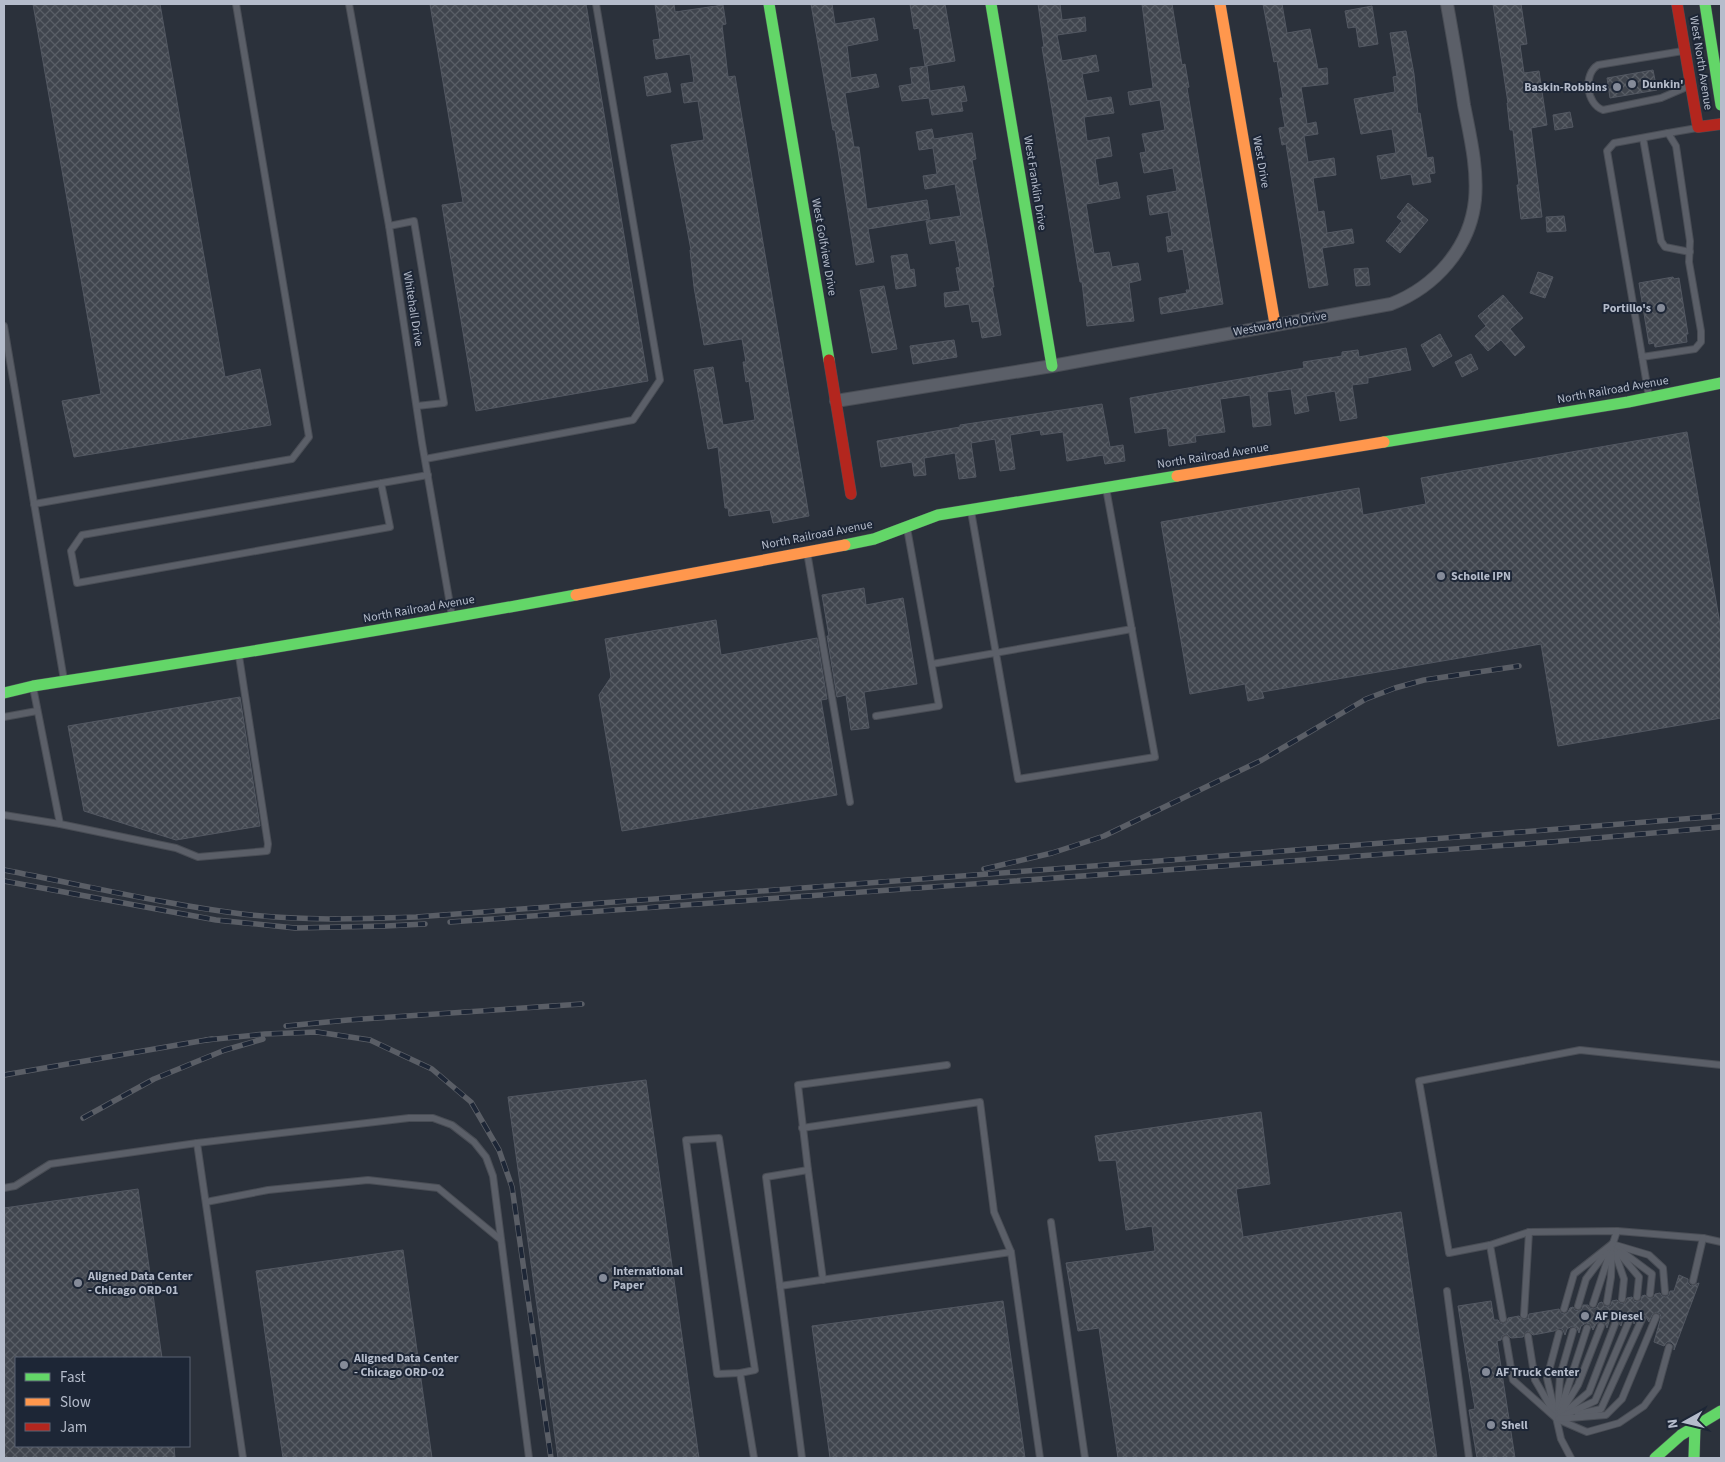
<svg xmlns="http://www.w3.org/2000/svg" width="1725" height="1462" font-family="'Source Sans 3',sans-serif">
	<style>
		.building { fill: url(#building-cross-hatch); stroke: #535862 }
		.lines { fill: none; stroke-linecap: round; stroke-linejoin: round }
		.lane-casing { stroke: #494d55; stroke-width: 8 }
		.street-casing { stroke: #494d55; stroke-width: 14 }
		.fast-casing { stroke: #494d55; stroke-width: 12 }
		.slow-casing { stroke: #494d55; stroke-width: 12 }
		.jam-casing { stroke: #494d55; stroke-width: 12 }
		.lane { stroke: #5b5f68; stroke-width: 6 }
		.street { stroke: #5b5f68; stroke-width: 12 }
		.fast { stroke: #63d668; stroke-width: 11 }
		.slow { stroke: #ff974d; stroke-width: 11 }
		.jam { stroke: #b3261e; stroke-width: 11 }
		.rail-casing { stroke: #5a5e66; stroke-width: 5.5 }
		.rail { stroke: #1d2636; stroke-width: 4; stroke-dasharray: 11; stroke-linecap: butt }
		.poi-dot { fill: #858b99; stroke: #1d2636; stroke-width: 2 }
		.labels { text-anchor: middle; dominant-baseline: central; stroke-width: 4; stroke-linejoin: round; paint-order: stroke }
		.street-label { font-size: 12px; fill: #b5bccb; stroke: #1d2636 }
		.poi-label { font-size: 12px; font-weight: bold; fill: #b5bccb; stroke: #1d2636; text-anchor: start }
	</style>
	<defs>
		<pattern id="building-cross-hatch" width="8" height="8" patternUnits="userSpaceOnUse" patternTransform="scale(1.25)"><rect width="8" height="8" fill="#40454e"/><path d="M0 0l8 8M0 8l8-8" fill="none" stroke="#595e66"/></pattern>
	</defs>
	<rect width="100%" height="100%" fill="#2b313b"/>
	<!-- building -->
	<g class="building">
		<polygon points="33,4 160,4 225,377 260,369 271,425 74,457 62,401 101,394"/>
		<polygon points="430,4 586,4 648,381 476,411 442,205 463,202"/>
		<polygon points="655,4 674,4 675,12 723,5 726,24 722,25 728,77 735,76 809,516 773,523 770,510 729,516 728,508 725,508 718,447 708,449 694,370 713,367 723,425 755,420 749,381 746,382 743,362 746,362 742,339 704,345 694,287 690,250 691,250 671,145 704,140 698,101 684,103 681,84 694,82 690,54 656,59 653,40 660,39"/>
		<polygon points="811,4 832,4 835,24 874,18 878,40 847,46 851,78 876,74 879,87 845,93 854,147 859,147 867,209 927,200 930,219 868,229 874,262 856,265 835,130 833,130"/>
		<polygon points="910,4 945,4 955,61 925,66 919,28 914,29"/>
		<polygon points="1038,4 1060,4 1062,20 1085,17 1086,31 1057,35 1062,61 1096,55 1099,71 1082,74 1087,101 1111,97 1114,113 1084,117 1087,141 1109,137 1112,156 1095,159 1099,186 1117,182 1120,198 1086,204 1094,254 1109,252 1112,267 1138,263 1141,280 1129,283 1134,321 1087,326 1082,282 1080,282 1042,47 1044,47"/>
		<polygon points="1142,4 1172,4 1182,65 1185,64 1189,87 1187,88 1223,304 1161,314 1159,298 1187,293 1186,290 1190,290 1183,249 1168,252 1166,237 1172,236 1168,212 1150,215 1147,196 1177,191 1173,168 1144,173 1140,153 1146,152 1142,134 1165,130 1160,100 1130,105 1128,92 1153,88"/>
		<polygon points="1263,4 1282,4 1287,33 1310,29 1318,69 1327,68 1328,84 1301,87 1307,124 1316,122 1318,134 1304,136 1308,162 1334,158 1336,175 1313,178 1318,212 1324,211 1327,233 1352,229 1354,243 1322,248 1328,285 1309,288 1286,144 1282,145 1279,128 1285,127 1280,98 1283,98 1277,61 1274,62"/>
		<polygon points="1493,4 1521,4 1527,44 1520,45 1524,73 1539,71 1547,125 1531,128 1542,217 1521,219 1517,185 1519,185 1513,130 1510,130 1507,103 1508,103"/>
		<polygon points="1372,6 1378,44 1359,47 1356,27 1348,28 1345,11"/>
		<polygon points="1406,31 1414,74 1418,114 1420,113 1427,158 1433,157 1435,173 1429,174 1431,182 1413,185 1411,174 1381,179 1377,156 1396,153 1392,129 1361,134 1354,99 1395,92 1393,77 1397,76 1390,33"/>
		<polygon points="927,66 930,91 964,86 967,101 961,102 963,111 932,115 929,98 902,101 899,86 912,84 910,68"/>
		<polygon points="1653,70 1657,90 1610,98 1607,78"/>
		<polygon points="667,73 671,92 647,96 644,77"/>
		<polygon points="1570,112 1573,127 1555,130 1553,115"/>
		<polygon points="932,129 934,139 972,133 976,159 972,160 988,250 994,287 992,287 1001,335 982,338 979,321 972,322 969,304 945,307 944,293 960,291 956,268 960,267 955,240 930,244 926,221 961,216 955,184 925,189 923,176 937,174 933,148 919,150 916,132"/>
		<polygon points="1408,203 1428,220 1400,253 1386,241 1402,221 1397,217"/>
		<polygon points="1564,216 1566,231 1547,232 1546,217"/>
		<polygon points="907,254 910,270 914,269 916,286 896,289 891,256"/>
		<polygon points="1368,268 1370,285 1356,286 1354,269"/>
		<polygon points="1538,272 1553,277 1545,298 1530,293"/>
		<polygon points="1673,277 1674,279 1679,278 1688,334 1686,334 1687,342 1655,347 1654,343 1649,344 1639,283"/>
		<polygon points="884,286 897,349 872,353 860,290"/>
		<polygon points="1503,295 1523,318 1510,329 1525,347 1515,356 1501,340 1488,351 1475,336 1486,326 1478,316"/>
		<polygon points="1440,334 1452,356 1433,367 1421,345"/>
		<polygon points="954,340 957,357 913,364 910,346"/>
		<polygon points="1406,348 1411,370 1368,378 1368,383 1352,385 1357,418 1340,421 1335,391 1306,396 1309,411 1295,414 1291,389 1267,392 1271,425 1253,427 1250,395 1220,399 1225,432 1195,436 1196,442 1169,446 1167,428 1135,433 1130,398 1304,368 1303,362 1342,356 1342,352 1358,350 1359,357"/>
		<polygon points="1471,354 1478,369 1462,377 1455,362"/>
		<polygon points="1102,404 1110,447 1123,445 1125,461 1105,464 1103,455 1067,461 1063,432 1041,435 1040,430 1010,435 1015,469 1000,471 995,439 971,443 976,477 959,479 955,453 924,458 926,475 914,476 912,462 881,467 877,441 960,427 960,425"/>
		<polygon points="1687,432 1721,630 1721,718 1558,746 1541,644 1262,692 1264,698 1248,701 1245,684 1190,694 1161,522 1359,488 1363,515 1426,504 1421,478"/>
		<polygon points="864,588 866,605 903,598 917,684 864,692 869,728 851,730 846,695 837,697 827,636 829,636 822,595"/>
		<polygon points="716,620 721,655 817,638 827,699 821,700 837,795 622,831 599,695 611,677 605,639"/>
		<polygon points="240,697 260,826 176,840 84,811 68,726"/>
		<polygon points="646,1080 699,1458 558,1458 508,1097"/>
		<polygon points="1261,1112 1270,1184 1236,1189 1243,1237 1401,1212 1437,1458 1118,1458 1099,1328 1078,1331 1066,1263 1155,1251 1152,1226 1126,1230 1116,1160 1099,1161 1095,1136"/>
		<polygon points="138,1189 162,1358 16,1358 16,1446 174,1446 175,1458 4,1458 4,1208"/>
		<polygon points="403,1250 432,1458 283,1458 256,1271"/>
		<polygon points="1679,1275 1688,1279 1688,1283 1691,1286 1699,1283 1674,1350 1674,1345 1671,1342 1667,1342 1664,1346 1654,1342 1661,1317 1660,1314 1656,1312 1652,1315 1649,1322 1644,1314 1637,1317 1634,1324 1633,1318 1628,1316 1623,1319 1621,1326 1616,1319 1609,1321 1607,1328 1605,1323 1600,1321 1596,1324 1593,1330 1590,1324 1586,1323 1581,1326 1579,1333 1577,1328 1572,1326 1567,1329 1565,1335 1563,1330 1560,1328 1554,1331 1533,1335 1530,1332 1527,1331 1523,1337 1511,1338 1507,1334 1502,1336 1501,1340 1497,1341 1515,1458 1477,1458 1469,1410 1475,1409 1458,1306 1491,1301 1494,1320 1498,1320 1500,1323 1503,1324 1507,1322 1508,1318 1519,1316 1524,1320 1528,1318 1529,1314 1559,1309 1561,1313 1565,1314 1568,1312 1570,1308 1573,1307 1575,1310 1579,1311 1582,1309 1583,1305 1588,1305 1590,1308 1594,1309 1597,1307 1599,1303 1602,1302 1604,1306 1608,1307 1611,1305 1612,1301 1617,1300 1620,1303 1624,1304 1627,1298 1632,1297 1634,1301 1637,1302 1641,1300 1642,1296 1645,1295 1650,1299 1654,1297 1655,1294 1660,1293 1662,1296 1666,1297 1669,1295 1670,1291 1674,1291"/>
		<polygon points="1003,1301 1025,1458 830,1458 812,1326"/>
	</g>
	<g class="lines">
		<defs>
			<g id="lane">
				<polyline points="349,4 389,226 422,443 452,616"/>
				<path d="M1683 51 1598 65C1583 74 1586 104 1603 110L1661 98 1689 86"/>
				<polyline points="1668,133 1697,128"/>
				<polyline points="1643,138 1661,241 1665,247 1690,252"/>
				<polyline points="389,226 414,221 444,403 417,406"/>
				<polyline points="4,326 64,680"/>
				<polyline points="1642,357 1695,349 1701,342 1701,331 1689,262 1690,241 1676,146 1668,133 1614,143 1607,151 1649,397"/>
				<polyline points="425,459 633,420 660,380 596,4"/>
				<polyline points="381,483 390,527 77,583 71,551 82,535 428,475"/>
				<polyline points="34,504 292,459 309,437 236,4"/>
				<polyline points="971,511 1018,779 1155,757 1106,488"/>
				<polyline points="807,552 850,802"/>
				<polyline points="932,664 1132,629"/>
				<polyline points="33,687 60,824 176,848 198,857 267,851 268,844 239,656"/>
				<polyline points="876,716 939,706 907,528"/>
				<polyline points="4,717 37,711"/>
				<polyline points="4,815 60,824"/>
				<polyline points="1721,1065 1580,1050 1419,1081 1449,1253 1490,1245 1529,1232 1617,1231 1703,1238 1721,1242"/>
				<polyline points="802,1128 980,1102 994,1212 1011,1252"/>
				<polygon points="719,1138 755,1370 740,1373 717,1374 686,1140"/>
				<polyline points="197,1143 243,1458"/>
				<polyline points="808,1170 823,1280"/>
				<polyline points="4,1188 15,1186 50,1164 197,1143 409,1118 433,1118 452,1125 474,1142 486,1157 493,1176 529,1458"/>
				<polyline points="206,1202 268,1190 368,1180 438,1188 501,1240"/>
				<polyline points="1051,1222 1085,1458"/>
				<polyline points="1612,1244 1649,1255 1663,1268 1665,1292"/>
				<polyline points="1490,1245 1503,1319"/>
				<polyline points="1617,1248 1652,1274 1650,1294"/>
				<polyline points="1614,1250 1624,1279 1622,1299"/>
				<polyline points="1619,1253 1639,1277 1637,1297"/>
				<polyline points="1693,1281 1703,1238"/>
				<polyline points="780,1286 1011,1252 1040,1458"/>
				<polyline points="1447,1291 1469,1458"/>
				<polyline points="1607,1302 1611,1277 1612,1250"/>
				<polyline points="1593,1304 1617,1231"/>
				<polyline points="1578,1306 1586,1279 1607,1251"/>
				<polyline points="1564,1309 1574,1274 1612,1244"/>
				<polyline points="1524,1315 1529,1232"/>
				<polyline points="1559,1333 1547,1378 1561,1439 1571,1458"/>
				<polyline points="1528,1336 1535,1380 1553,1411"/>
				<polyline points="1506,1339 1513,1380 1557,1419 1587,1432 1619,1423 1644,1406 1658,1387 1669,1347"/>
				<polyline points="740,1373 754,1458"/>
				<polyline points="1558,1408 1560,1376 1573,1331"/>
				<polyline points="1560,1411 1587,1328"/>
				<polyline points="1564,1413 1589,1392 1615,1324"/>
				<polyline points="1560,1414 1578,1385 1601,1326"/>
				<polyline points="1578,1414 1601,1409 1642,1319"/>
				<polyline points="1561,1417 1595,1401 1629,1321"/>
				<polyline points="1558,1419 1606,1415 1622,1399 1656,1317"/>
				<polyline points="802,1458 766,1177 808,1170 798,1085 947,1065"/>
			</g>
			<path id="street" d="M836 401 1052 366 1391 304C1435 287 1470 248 1475 200 1478 168 1470 136 1464 105 1459 71 1453 38 1447 4"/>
			<g id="fast">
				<polyline points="769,4 829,360"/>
				<polyline points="991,4 1052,366"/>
				<polyline points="1705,4 1721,105"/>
				<polyline points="1384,442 1628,402 1721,383"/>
				<polyline points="845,545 874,539 938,515 1177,476"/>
				<path d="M4 693 33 686C215 658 396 628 576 595"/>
				<polyline points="1655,1458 1681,1435 1721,1411"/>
				<polyline points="1694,1458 1695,1426"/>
			</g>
			<g id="slow">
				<polyline points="1220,4 1275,324"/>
				<polyline points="1177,476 1384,442"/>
				<polyline points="576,595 845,545"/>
			</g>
			<g id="jam">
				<polyline points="1677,4 1698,127 1721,124"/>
				<polyline points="829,360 851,494"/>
			</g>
		</defs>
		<!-- lane casing -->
		<use href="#lane" class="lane-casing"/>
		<!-- street casing -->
		<use href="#street" class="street-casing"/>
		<!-- fast casing -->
		<use href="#fast" class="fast-casing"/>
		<!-- slow casing -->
		<use href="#slow" class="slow-casing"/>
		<!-- jam casing -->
		<use href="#jam" class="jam-casing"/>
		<!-- lane -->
		<use href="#lane" class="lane"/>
		<!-- street -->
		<use href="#street" class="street"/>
		<!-- fast -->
		<use href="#fast" class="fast"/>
		<!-- slow -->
		<use href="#slow" class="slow"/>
		<!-- jam -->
		<use href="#jam" class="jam"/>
		<defs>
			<g id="rail">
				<polyline points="984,869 1052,853 1104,836 1262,760 1366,699 1395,688 1424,680 1519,666"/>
				<path d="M4 870C83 885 162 904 242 914 300 921 358 919 416 917L1133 863 1721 816"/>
				<polyline points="4,881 216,920 295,928 386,926 425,924"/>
				<polyline points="450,922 1551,842 1721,827"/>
				<polyline points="286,1026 348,1020 582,1004"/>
				<polyline points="206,1040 265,1034 317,1032 370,1040 432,1069 471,1102 499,1150 512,1187 551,1458"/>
				<polyline points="4,1075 212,1039"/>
				<polyline points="83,1118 154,1079 225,1050 263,1039"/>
			</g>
		</defs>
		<!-- rail casing -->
		<use href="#rail" class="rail-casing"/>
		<!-- rail -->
		<use href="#rail" class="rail"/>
	</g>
	<!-- markers -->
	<g class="poi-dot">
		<circle cx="1632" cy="84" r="5"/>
		<circle cx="1617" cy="87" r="5"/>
		<circle cx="1661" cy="308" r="5"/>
		<circle cx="1441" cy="576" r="5"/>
		<circle cx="603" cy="1278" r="5"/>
		<circle cx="78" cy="1283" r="5"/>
		<circle cx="1585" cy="1316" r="5"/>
		<circle cx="344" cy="1365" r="5"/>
		<circle cx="1486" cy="1372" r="5"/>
		<circle cx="1491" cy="1425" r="5"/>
	</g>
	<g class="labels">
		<!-- street labels -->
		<g class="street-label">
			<text transform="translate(1701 63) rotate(81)">West North Avenue</text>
			<text transform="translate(1261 162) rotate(80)">West Drive</text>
			<text transform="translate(1035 183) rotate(81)">West Franklin Drive</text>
			<text transform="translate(824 247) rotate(80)">West Golfview Drive</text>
			<text transform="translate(413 309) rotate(81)">Whitehall Drive</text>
			<text transform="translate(1280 324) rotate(-10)">Westward Ho Drive</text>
			<text transform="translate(1613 390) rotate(-10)">North Railroad Avenue</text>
			<text transform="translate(1213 456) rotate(-9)">North Railroad Avenue</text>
			<text transform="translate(817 535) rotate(-11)">North Railroad Avenue</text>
			<text transform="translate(419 609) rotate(-10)">North Railroad Avenue</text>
		</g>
		<!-- poi labels -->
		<g class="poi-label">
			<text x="1642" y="84">Dunkin'</text>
			<text x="1607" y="87" text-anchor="end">Baskin-Robbins</text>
			<text x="1651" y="308" text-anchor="end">Portillo's</text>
			<text x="1451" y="576">Scholle IPN</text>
			<text x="613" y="1271">International<tspan x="613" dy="14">Paper</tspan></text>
			<text x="88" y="1276">Aligned Data Center<tspan x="88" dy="14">- Chicago ORD-01</tspan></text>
			<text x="1595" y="1316">AF Diesel</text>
			<text x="354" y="1358">Aligned Data Center<tspan x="354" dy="14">- Chicago ORD-02</tspan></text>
			<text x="1496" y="1372">AF Truck Center</text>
			<text x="1501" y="1425">Shell</text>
		</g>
	</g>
	<!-- border -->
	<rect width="1725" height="1462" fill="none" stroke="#b5bccb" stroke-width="10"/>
	<!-- legend -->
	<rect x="15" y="1357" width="175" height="90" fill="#1d2636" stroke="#5a6272"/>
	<rect x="25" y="1373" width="25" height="8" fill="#63d668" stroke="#5a6272"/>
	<text x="60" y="1382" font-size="15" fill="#b5bccb">Fast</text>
	<rect x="25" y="1398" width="25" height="8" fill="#ff974d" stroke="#5a6272"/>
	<text x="60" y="1407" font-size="15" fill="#b5bccb">Slow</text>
	<rect x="25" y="1423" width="25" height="8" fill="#b3261e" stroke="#5a6272"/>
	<text x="60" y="1432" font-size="15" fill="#b5bccb">Jam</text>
	<!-- north arrow -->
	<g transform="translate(1685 1422) rotate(262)" stroke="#1d2636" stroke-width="4" paint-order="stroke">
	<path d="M0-4L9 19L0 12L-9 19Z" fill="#b5bccb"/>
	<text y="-8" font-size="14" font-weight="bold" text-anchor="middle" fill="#b5bccb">N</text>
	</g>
</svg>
